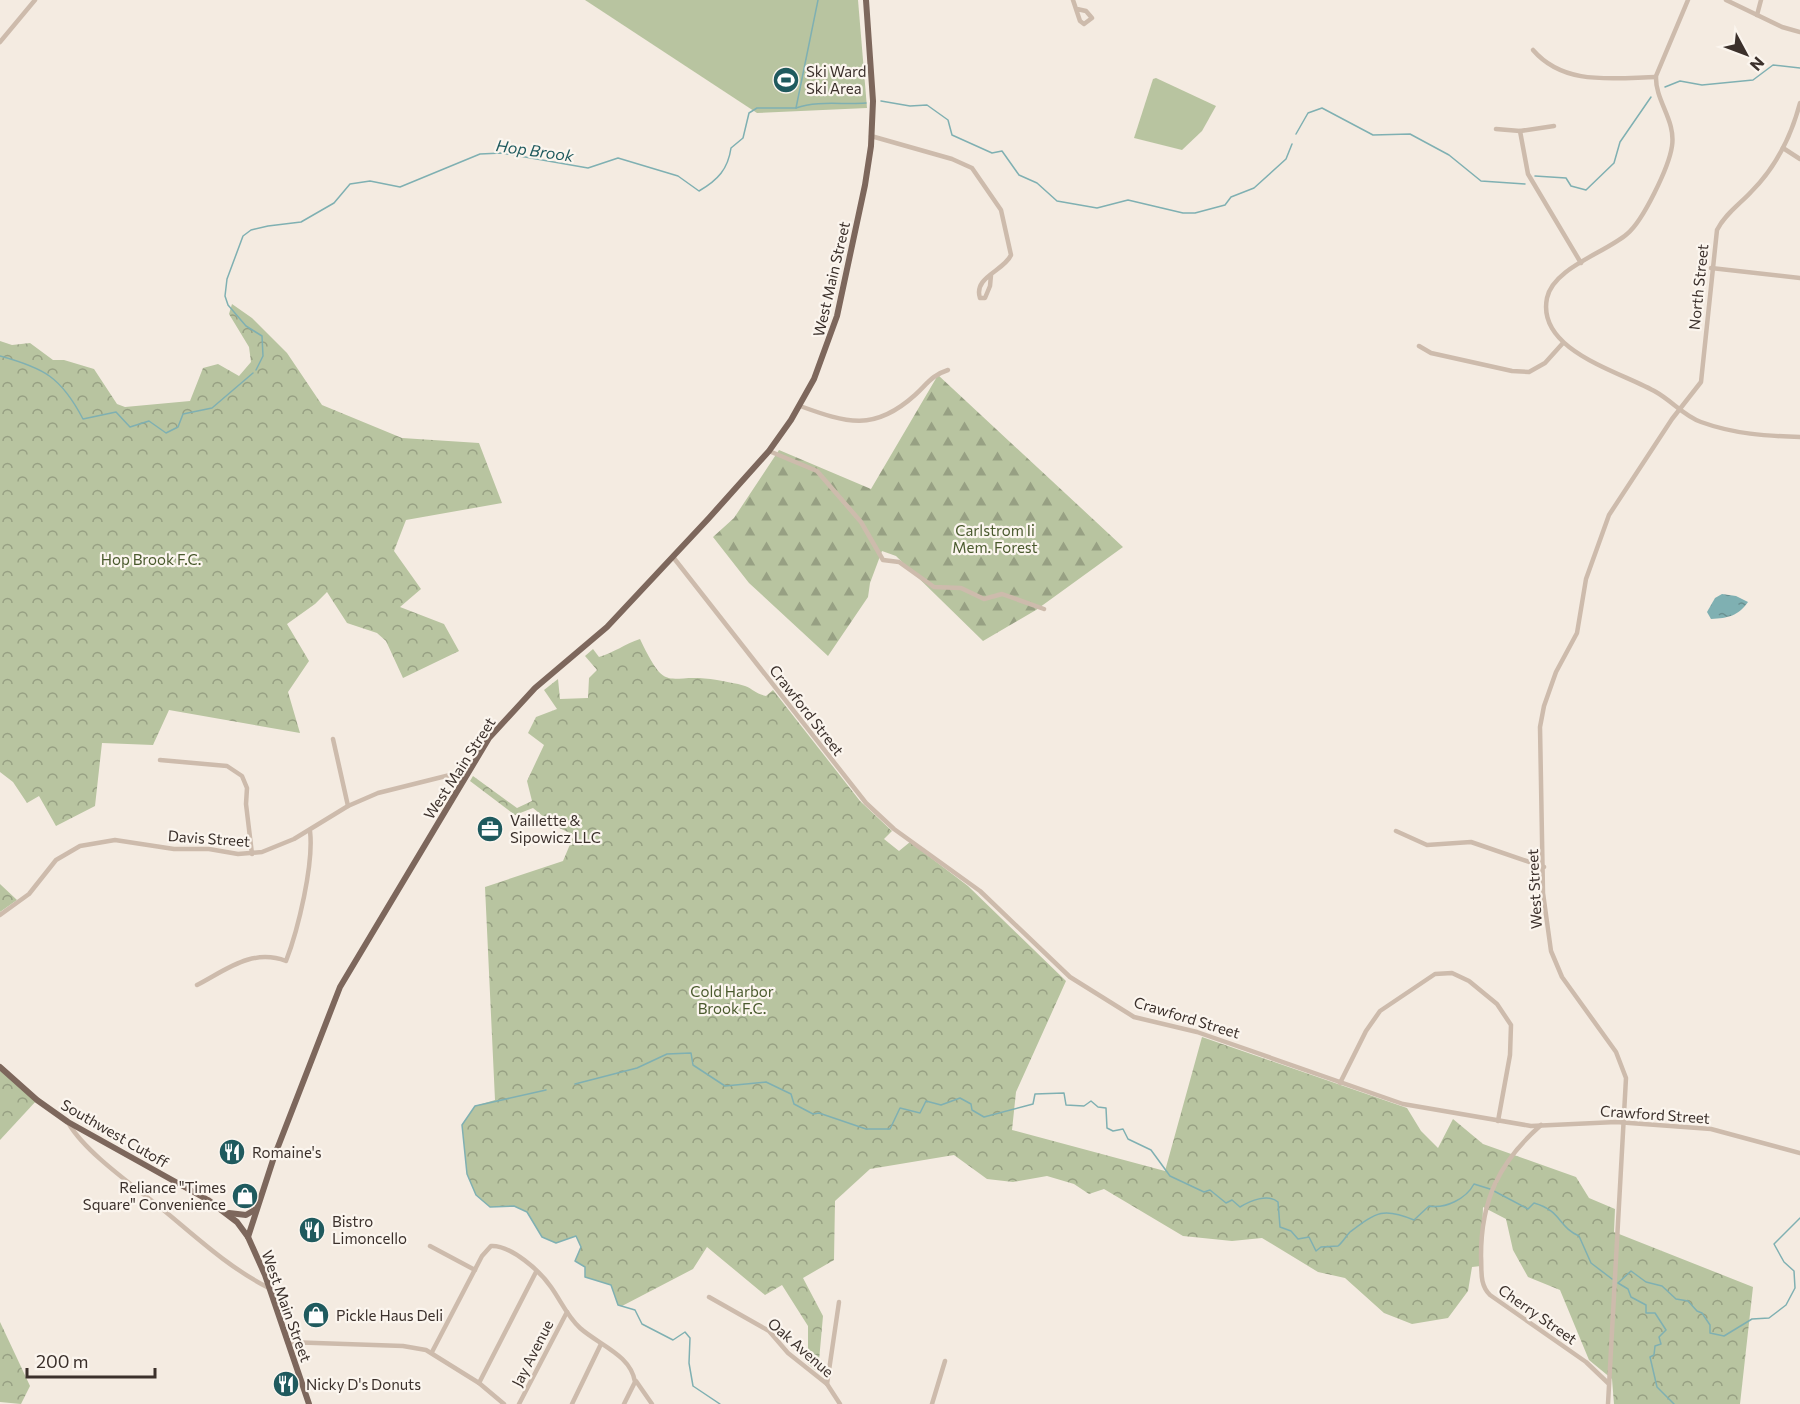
<svg xmlns="http://www.w3.org/2000/svg" width="1800" height="1404" font-family="Commissioner,sans-serif">
	<style>
		.forest { fill: url(#forest-firs) }
		.park { fill: url(#park-crowns) }
		.pitch { fill: #b8c4a0 }
		.water { fill: url(#water-ripples) }
		.lines { fill: none; stroke-linecap: round; stroke-linejoin: round }
		.stream { stroke: #7fb0b2; stroke-width: 1.5 }
		.minor { stroke: #cdbbac; stroke-width: 4.5 }
		.major { stroke: #7d675c; stroke-width: 6 }
		.labels { text-anchor: middle; dominant-baseline: central; stroke-width: 4.5; stroke-linejoin: round; paint-order: stroke }
		.poi-label { font-size: 15px; fill: #3b302b; stroke: #fbf5ee; text-anchor: start }
		.street-label { font-size: 15px; fill: #3b302b; stroke: #fbf5ee }
		.park-label { font-size: 15px; fill: #4a5a2e; stroke: #fbf5ee }
		.water-label { font-size: 16px; font-style: italic; fill: #1f5a5e; stroke: #fbf5ee }
	</style>
	<defs>
		<pattern id="forest-firs" width="22" height="20" patternUnits="userSpaceOnUse" patternTransform="scale(1.5)"><rect width="22" height="20" fill="#b8c4a0"/><path d="M5 1l3.5 6h-7zM16 11l3.5 6h-7z" fill="#97a083"/></pattern>
		<pattern id="park-crowns" width="20" height="18" patternUnits="userSpaceOnUse" patternTransform="scale(1.5)"><rect width="20" height="18" fill="#b8c4a0"/><path d="M2 6a3 3 0 1 1 6 0M12 15a3 3 0 1 1 6 0" fill="none" stroke="#97a083"/></pattern>
		<pattern id="water-ripples" width="26" height="14" patternUnits="userSpaceOnUse" patternTransform="scale(1.5)"><rect width="26" height="14" fill="#7fb0b2"/><path d="M2 4q2-2 4 0t4 0M15 11q2-2 4 0t4 0" fill="none" stroke="#699091"/></pattern>
	</defs>
	<rect width="100%" height="100%" fill="#f4ebe1"/>
	<!-- forest -->
	<polygon class="forest" points="938,375 1123,547 1036,610 983,641 896,556 882,551 870,583 868,597 828,656 749,583 713,537 734,518 779,450 871,489"/>
	<!-- park -->
	<g class="park">
		<polygon points="232,304 252,318 287,353 322,405 402,438 479,443 502,503 406,520 394,551 421,589 400,607 444,624 459,651 403,678 386,641 377,633 347,623 327,592 315,604 287,624 309,661 288,692 300,733 169,710 153,745 102,743 95,806 56,826 39,796 27,803 13,782 0,772 0,341 12,345 30,343 53,360 64,360 94,369 117,404 125,407 190,401 203,368 218,364 239,376 251,362 249,347 229,314"/>
		<path d="M640 639C668 698 666 671 717 680 726 682 736 683 745 686 753 689 756 694 766 696L773 690 860 801 892 831 884 839 899 851 910 842 968 886 1066 981 1016 1092 1012 1130 1165 1171 1202 1037 1407 1108 1421 1131 1438 1148 1453 1119 1483 1144 1576 1177 1589 1198 1615 1209 1614 1232 1753 1287 1740 1404H1614L1612 1379 1589 1360 1560 1290 1528 1277 1513 1250 1506 1219 1483 1207 1481 1266 1472 1267 1468 1291 1448 1318 1412 1324 1384 1313 1345 1278 1318 1272 1262 1238 1232 1241 1183 1236 1104 1189 1089 1194 1074 1184 1047 1176 1013 1182 987 1179 954 1155 870 1169 835 1201 834 1260 803 1278 823 1316 818 1372 808 1364V1326L782 1285 765 1295 707 1247 693 1269 622 1306 618 1305 611 1285 585 1277V1267L575 1261 581 1247 576 1236 556 1243 542 1237 527 1212 514 1206 490 1207 476 1195 467 1174 462 1125 475 1106 495 1100 485 887 563 861 574 835 555 826 533 808 515 815 470 781 473 776 517 808 532 801 527 781 544 745 528 733 536 717 557 709 544 690 558 679 560 699 588 698 589 678 597 670 585 656 593 649 599 657C613 653 625 644 640 639Z"/>
		<polygon points="0,884 17,900 0,912"/>
		<polygon points="0,1067 37,1100 0,1140"/>
		<polygon points="0,1322 30,1386 21,1404 0,1402"/>
	</g>
	<!-- pitch -->
	<g class="pitch">
		<polygon points="585,0 858,0 867,108 757,113"/>
		<polygon points="1156,78 1216,106 1202,131 1182,150 1134,138 1153,79"/>
	</g>
	<!-- water -->
	<path class="water" d="M1722 594 1736 596 1748 602C1738 616 1728 618 1711 619L1707 612 1715 598Z"/>
	<g class="lines">
		<!-- stream -->
		<g class="stream">
			<polyline points="1665,87 1680,81 1702,85 1753,80 1773,65 1800,68"/>
			<polyline points="881,101 910,106 927,105 948,120 952,135 992,153 1002,151 1019,175 1037,183 1057,201 1097,208 1128,200 1183,213 1195,213 1225,205 1231,197 1254,188 1286,159 1292,144"/>
			<path d="M796 108C818 100 843 105 866 103"/>
			<polyline points="1296,134 1308,113 1322,108 1373,135 1410,134 1449,155 1481,181 1525,184"/>
			<polyline points="1535,176 1566,178 1571,186 1586,190 1614,163 1620,142 1651,97"/>
			<path d="M0 356C44 368 61 377 83 419L116 412 130 427 149 421 166 433 178 427 183 414 212 408 253 373"/>
			<path d="M256 370 263 356 262 336 246 326 228 305 225 296 227 279 243 236 251 230 268 226 301 222 334 203 350 184 370 181 400 187 480 154 502 153 588 168 618 158 678 176 699 191C718 180 728 169 731 148L743 138 749 113 757 108H796L818 0"/>
			<path d="M575 1084 637 1068 667 1054 691 1053 693 1065 725 1086 766 1082 791 1094 794 1104 813 1114 819 1113 866 1129H890L900 1108 920 1113 926 1101 941 1105 960 1098 971 1104 972 1110 984 1117 1033 1104 1035 1094 1064 1093 1066 1105 1084 1106 1091 1101 1098 1107 1106 1108 1107 1128 1113 1131 1123 1129 1128 1139 1151 1150 1170 1176 1204 1192 1210 1190 1226 1203 1232 1200 1240 1207C1250 1201 1268 1193 1278 1202L1280 1227 1291 1231 1298 1239 1309 1237 1316 1251 1321 1247 1338 1246C1343 1242 1346 1236 1350 1232 1377 1212 1383 1207 1414 1220L1429 1206C1445 1209 1466 1199 1474 1184L1490 1189"/>
			<polyline points="546,1090 475,1106 462,1125 467,1174 476,1195 490,1207 514,1206 527,1212 542,1237 556,1243 576,1236 581,1247 575,1261 585,1267 585,1277 611,1285 618,1305 635,1310 642,1324 673,1340 685,1332 690,1338 689,1363 693,1386 720,1404"/>
			<path d="M1494 1191 1528 1209 1534 1203C1562 1211 1558 1227 1579 1236L1591 1263 1612 1279"/>
			<polyline points="1674,1404 1657,1387 1650,1357 1654,1355 1655,1346 1661,1344 1659,1337 1666,1330 1655,1313 1646,1313 1646,1305 1631,1297 1628,1289 1618,1283 1631,1271 1646,1282 1662,1286 1676,1299 1688,1301 1697,1311 1702,1313 1710,1325 1710,1333 1724,1336 1752,1319 1769,1318 1786,1305 1795,1288 1794,1271 1784,1262 1774,1244 1800,1218"/>
		</g>
		<!-- minor -->
		<g class="minor">
			<polyline points="1073,0 1080,21 1084,24 1092,18 1086,11 1077,9"/>
			<path d="M1688 0 1656 76C1655 101 1676 120 1672 146 1669 167 1643 221 1627 234 1605 253 1553 268 1547 298 1536 351 1622 372 1656 392 1672 401 1684 416 1701 422 1734 434 1766 436 1800 437"/>
			<polyline points="1726,0 1782,27 1800,32"/>
			<polyline points="1757,15 1761,0"/>
			<polyline points="0,42 35,0"/>
			<path d="M1533 50C1564 86 1612 78 1656 77"/>
			<polyline points="1496,129 1520,131 1554,126"/>
			<polyline points="1520,131 1528,174 1581,263"/>
			<path d="M871 136 952 159 972 168 1001 210 1011 255C1004 271 973 277 980 298H985L990 286 991 275"/>
			<polyline points="1783,148 1800,159"/>
			<polyline points="1711,268 1800,278"/>
			<polyline points="1419,346 1431,353 1512,371 1529,372 1545,363 1563,343"/>
			<path d="M800 406C847 423 874 432 915 395 927 384 932 375 948 370"/>
			<polyline points="769,451 817,471 861,522 883,560 899,562 934,587 961,588 984,599 1002,594 1044,609"/>
			<polyline points="673,557 866,803 894,829 980,891 1070,977 1134,1017 1197,1032 1403,1104 1531,1126 1616,1122 1711,1129 1800,1153"/>
			<polyline points="333,739 348,806"/>
			<polyline points="160,760 227,766 242,776 247,788 246,804 252,854"/>
			<polyline points="1396,831 1427,845 1471,842 1544,867"/>
			<polyline points="0,915 29,894 56,860 80,846 115,840 174,849 209,849 238,854 262,852 294,839 348,806 378,793 454,774 464,778"/>
			<path d="M197 985C226 970 252 948 286 961 298 930 314 864 310 831"/>
			<polyline points="1340,1083 1366,1031 1380,1011 1435,974 1452,973 1469,981 1497,1004 1511,1025 1510,1055 1498,1121"/>
			<path d="M69 1124C86 1153 134 1186 161 1208 195 1236 229 1268 269 1288"/>
			<path d="M1541 1125C1499 1162 1481 1200 1481 1256 1482 1270 1479 1284 1490 1295L1586 1362 1608 1383"/>
			<polyline points="430,1246 475,1270"/>
			<polyline points="709,1297 769,1331 788,1353 827,1384 840,1404"/>
			<polyline points="287,1342 403,1346 426,1350 479,1383 504,1404"/>
			<path d="M432 1352 482 1256 491 1246C511 1245 540 1271 551 1287 561 1301 567 1316 580 1328 599 1345 631 1355 635 1382L624 1404"/>
			<polyline points="636,1381 652,1404"/>
			<polyline points="479,1383 536,1272"/>
			<polyline points="827,1384 839,1302"/>
			<polyline points="519,1404 567,1312"/>
			<polyline points="572,1404 601,1344"/>
			<polyline points="932,1404 945,1361"/>
			<path d="M1608 1404 1626 1078 1616 1052 1562 977 1551 951 1543 893 1540 727 1544 706 1556 672 1577 633 1586 579 1609 515 1672 419 1701 382 1717 230C1725 214 1740 204 1751 192 1776 167 1791 137 1800 103"/>
		</g>
		<!-- major -->
		<g class="major">
			<polyline points="0,1067 37,1100 68,1122 208,1200 237,1222 248,1237 265,1275 309,1404"/>
			<polyline points="229,1213 246,1215 256,1209"/>
			<polyline points="248,1237 274,1157 340,987 489,738 535,688 607,627 709,518 769,451 791,420 814,379 837,316 865,185 871,146 873,101 866,0"/>
		</g>
	</g>
	<!-- icons -->
	<defs>
		<symbol id="stadium-disc" viewBox="-11 -11 22 22"><circle r="9.5" fill="#1f5a5e" stroke="#fbf5ee"/><path d="M0-5a6.5 5 0 1 0 0 10a6.5 5 0 1 0 0-10ZM-3.5-1.8h7v3.6h-7Z" fill="#fff"/></symbol>
		<symbol id="office-disc" viewBox="-11 -11 22 22"><circle r="9.5" fill="#1f5a5e" stroke="#fbf5ee"/><path d="M-6-3h4V-5.5h4V-3h4V5H-6ZM-1-4.5V-3h2v-1.5ZM-6 0V1H6V0Z" fill="#fff"/></symbol>
		<symbol id="restaurant-disc" viewBox="-11 -11 22 22"><circle r="9.5" fill="#1f5a5e" stroke="#fbf5ee"/><path d="M-5-6h1v4h1v-4h1v4h1v-4h1v5L-1.5 .5V6h-2V.5L-5-1ZM5-6V6H3V1.5H1.5Q1.5-4 5-6Z" fill="#fff"/></symbol>
		<symbol id="shop-disc" viewBox="-11 -11 22 22"><circle r="9.5" fill="#1f5a5e" stroke="#fbf5ee"/><path d="M-5-2.5h2.3a2.7 3.5 0 0 1 5.4 0H5L5.5 6h-11ZM-1.5-2.5h3a1.5 2.3 0 0 0-3 0Z" fill="#fff"/></symbol>
	</defs>
	<g fill-rule="evenodd">
		<use href="#stadium-disc" x="771" y="65" width="30" height="30"/>
		<use href="#office-disc" x="475" y="814" width="30" height="30"/>
		<use href="#restaurant-disc" x="217" y="1137" width="30" height="30"/>
		<use href="#shop-disc" x="230" y="1181" width="30" height="30"/>
		<use href="#restaurant-disc" x="297" y="1215" width="30" height="30"/>
		<use href="#shop-disc" x="301" y="1300" width="30" height="30"/>
		<use href="#restaurant-disc" x="271" y="1369" width="30" height="30"/>
	</g>
	<g class="labels">
		<!-- poi labels -->
		<g class="poi-label">
			<text x="806" y="71">Ski Ward<tspan x="806" dy="17">Ski Area</tspan></text>
			<text x="510" y="820">Vaillette &amp;<tspan x="510" dy="17">Sipowicz LLC</tspan></text>
			<text x="252" y="1152">Romaine's</text>
			<text x="226" y="1187" text-anchor="end">Reliance "Times<tspan x="226" dy="17">Square" Convenience</tspan></text>
			<text x="332" y="1221">Bistro<tspan x="332" dy="17">Limoncello</tspan></text>
			<text x="336" y="1315">Pickle Haus Deli</text>
			<text x="306" y="1384">Nicky D's Donuts</text>
		</g>
		<!-- street labels -->
		<g class="street-label">
			<text transform="translate(831 279) rotate(-77)">West Main Street</text>
			<text transform="translate(1698 287) rotate(-84)">North Street</text>
			<text transform="translate(807 710) rotate(52)">Crawford Street</text>
			<text transform="translate(459 768) rotate(-57)">West Main Street</text>
			<text transform="translate(209 838) rotate(4)">Davis Street</text>
			<text transform="translate(1534 889) rotate(-93)">West Street</text>
			<text transform="translate(1187 1017) rotate(17)">Crawford Street</text>
			<text transform="translate(1655 1114) rotate(4)">Crawford Street</text>
			<text transform="translate(115 1133) rotate(30)">Southwest Cutoff</text>
			<text transform="translate(287 1306) rotate(70)">West Main Street</text>
			<text transform="translate(1538 1314) rotate(35)">Cherry Street</text>
			<text transform="translate(801 1347) rotate(41)">Oak Avenue</text>
			<text transform="translate(532 1353) rotate(-63)">Jay Avenue</text>
		</g>
		<!-- park labels -->
		<g class="park-label">
			<text x="995" y="530">Carlstrom Ii<tspan x="995" dy="17">Mem. Forest</tspan></text>
			<text x="151" y="559">Hop Brook F.C.</text>
			<text x="732" y="991">Cold Harbor<tspan x="732" dy="17">Brook F.C.</tspan></text>
		</g>
		<!-- water labels -->
		<g class="water-label">
			<text transform="translate(535 150) rotate(8)">Hop Brook</text>
		</g>
	</g>
	<!-- north arrow -->
	<g transform="translate(1746 54) rotate(131)" stroke="#fbf5ee" stroke-width="4.5" paint-order="stroke">
	<path d="M0-4.5L10 22L0 15L-10 22Z" fill="#3b302b"/>
	<text y="-9" font-size="16" font-weight="bold" text-anchor="middle" fill="#3b302b">N</text>
	</g>
	<!-- scale -->
	<path d="M27 1368v9h128v-9" fill="none" stroke="#3b302b" stroke-width="3"/>
	<text x="36" y="1368" font-size="18" fill="#3b302b" stroke="#fbf5ee" stroke-width="4.5" paint-order="stroke">200 m</text>
</svg>
